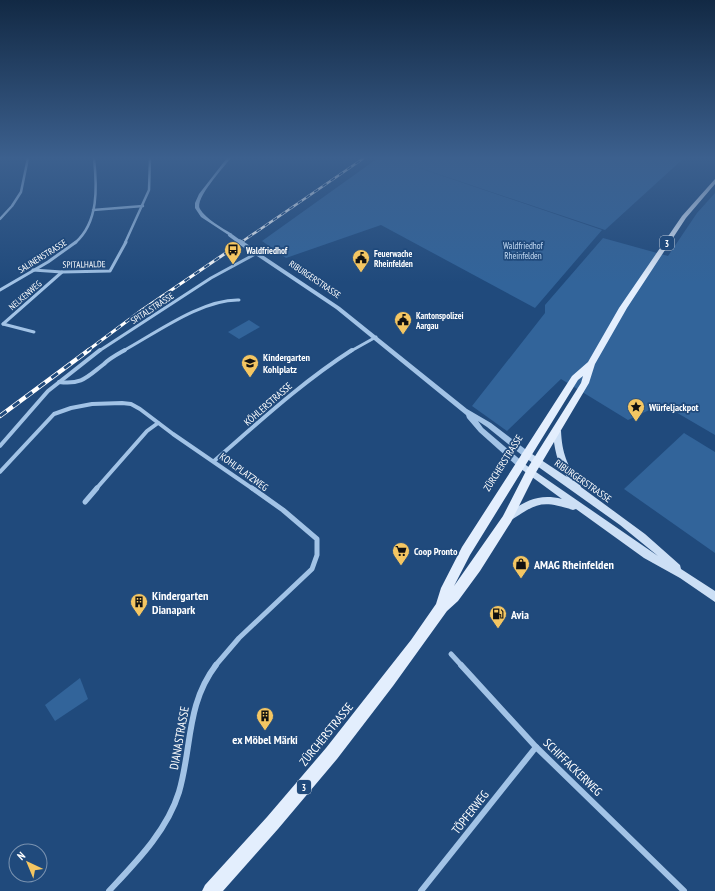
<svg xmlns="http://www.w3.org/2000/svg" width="715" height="891" font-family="'PT Sans Narrow',sans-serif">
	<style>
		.green { fill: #32649a }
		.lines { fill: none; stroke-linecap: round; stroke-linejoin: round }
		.minor-far4 { stroke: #a2c3e6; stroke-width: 2.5 }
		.minor-far3 { stroke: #a2c3e6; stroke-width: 3 }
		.minor-far2 { stroke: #a2c3e6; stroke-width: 4 }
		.minor-far1 { stroke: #a2c3e6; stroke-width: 5 }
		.minor { stroke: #a2c3e6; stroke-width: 6 }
		.tertiary { fill: #a2c3e6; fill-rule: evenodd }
		.secondary { fill: #ccdff5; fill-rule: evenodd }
		.primary { fill: #e3eefd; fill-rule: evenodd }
		.rail-far2-casing { stroke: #fff; stroke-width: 2.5 }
		.rail-far1-casing { stroke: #fff; stroke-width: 3 }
		.rail-casing { stroke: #fff; stroke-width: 4.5 }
		.rail-far2 { stroke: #204a7c; stroke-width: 1.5; stroke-dasharray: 5; stroke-linecap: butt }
		.rail-far1 { stroke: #204a7c; stroke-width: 2; stroke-dasharray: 6; stroke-linecap: butt }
		.rail { stroke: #204a7c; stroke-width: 3; stroke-dasharray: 8; stroke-linecap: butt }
		.tertiary-bridge-far1 { stroke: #a2c3e6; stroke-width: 4 }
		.tertiary-bridge { stroke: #a2c3e6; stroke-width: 5 }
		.labels { text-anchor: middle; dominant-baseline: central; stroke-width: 3.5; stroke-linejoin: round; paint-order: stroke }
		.shield { fill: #204a7c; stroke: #bcc9d8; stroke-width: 1 }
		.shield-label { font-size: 9px; font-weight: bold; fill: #fff }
		.far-park-label { font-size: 9px; fill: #c5dcf5; stroke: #204a7c }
		.far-poi-label { font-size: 9px; font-weight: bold; fill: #fff; stroke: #204a7c; text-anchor: start }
		.far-street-label { font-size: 9px; fill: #fff; stroke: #204a7c }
		.poi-label { font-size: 10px; font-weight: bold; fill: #fff; stroke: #204a7c; text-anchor: start }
		.street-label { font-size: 10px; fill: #fff; stroke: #204a7c }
		.near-poi-label { font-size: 12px; font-weight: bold; fill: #fff; stroke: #204a7c; text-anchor: start }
		.near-street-label { font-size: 12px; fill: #fff; stroke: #204a7c }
	</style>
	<rect width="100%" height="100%" fill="#204a7c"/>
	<!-- green -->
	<g class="green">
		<polygon points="378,158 684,158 605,230 396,160 602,230 535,308 381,225 286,258 262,241"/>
		<polygon points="715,193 715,435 662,404 628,420 561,379 507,431 472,406 545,313 545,305 603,238 668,256 697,213"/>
		<polygon points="249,320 260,327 239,339 228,332"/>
		<polygon points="684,433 715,452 715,553 624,489"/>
		<polygon points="80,678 88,699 55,721 45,705"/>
	</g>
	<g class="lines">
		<!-- minor-far4 -->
		<g class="minor-far4">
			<polyline points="93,210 143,206"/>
			<polyline points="0,219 12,206 21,192 28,158"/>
			<path d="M75 243C99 222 97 187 94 158"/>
			<polyline points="125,243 149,190 150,158"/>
		</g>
		<!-- minor-far3 -->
		<g class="minor-far3">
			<polyline points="33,270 62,272 110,271 126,242"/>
			<polyline points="0,290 48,262 76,242"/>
			<polyline points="3,324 62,272"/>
			<polyline points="3,324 34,332"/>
			<polyline points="99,351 211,278 257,253"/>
			<path d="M123 351C156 333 202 299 239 300"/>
			<polyline points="351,351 376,337"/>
		</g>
		<!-- minor-far2 -->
		<g class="minor-far2">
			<path d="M59 382C82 385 87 377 104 364 110 358 118 354 125 350"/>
			<polyline points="0,446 48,391 100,350"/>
			<path d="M214 461C259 422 302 382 352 350"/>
			<polyline points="0,472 54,414 71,408 92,404 122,403 131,404 140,409 173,434 253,489"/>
			<polyline points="96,489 147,431 158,423"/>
		</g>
		<!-- minor-far1 -->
		<g class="minor-far1">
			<polyline points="85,502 97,488"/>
			<polyline points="451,654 462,666"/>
			<polyline points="215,666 239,638 312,569 317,555 317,539 283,510 252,488"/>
		</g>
		<!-- minor -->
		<g class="minor">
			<polyline points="461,665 536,747 684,891"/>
			<path d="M109 891C136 862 167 831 179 792 192 748 186 704 216 665"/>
			<polyline points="421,891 536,747"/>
		</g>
		<!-- tertiary -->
		<g class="tertiary">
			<path d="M227 158H231C224 167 194 199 200 209 206 219 222 228 232 234V235L230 236 201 217 195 208V203L199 194Z"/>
			<polygon points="248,248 252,248 340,307 467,409 491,423 529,452 530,454 529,456 523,456 487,427 478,421 483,428 523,462 524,464 523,466 517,466 479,432 467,418 466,415 336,309 248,250"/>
		</g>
		<!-- secondary -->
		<path class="secondary" d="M557 428 561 431C562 453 567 465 580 484L581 487 645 534 680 565 681 569 715 591V602L680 578 644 558 576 509 573 510C541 500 537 503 510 521L507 522 504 521 503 518 504 515C525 502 537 493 562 499L517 466 516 464 517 462 520 461 658 556 620 525 523 456 522 454 523 452H529L567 477C557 463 554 448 553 431Z"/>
		<!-- primary -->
		<path class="primary" d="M715 179V184L686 218 627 308 595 364 589 383 535 474 511 522 480 571 458 601 447 611 393 686 337 759 278 829 223 891H202L205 885 267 817 326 748 411 640 436 604 441 588 462 547 572 376 588 362 619 308 682 216ZM583 376 581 383 527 469 503 516 454 586 470 555 578 380Z"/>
		<defs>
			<polyline id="rail-far2" points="240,243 364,158"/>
			<polyline id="rail-far1" points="87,351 142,310 242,242"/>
			<polyline id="rail" points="0,416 89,350"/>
		</defs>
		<!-- rail-far2 casing -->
		<use href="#rail-far2" class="rail-far2-casing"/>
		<!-- rail-far1 casing -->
		<use href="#rail-far1" class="rail-far1-casing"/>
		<!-- rail casing -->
		<use href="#rail" class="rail-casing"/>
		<!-- rail-far2 -->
		<use href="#rail-far2" class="rail-far2"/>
		<!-- rail-far1 -->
		<use href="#rail-far1" class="rail-far1"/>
		<!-- rail -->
		<use href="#rail" class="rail"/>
		<!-- tertiary-bridge-far1 -->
		<polyline class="tertiary-bridge-far1" points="230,235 241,243"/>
		<!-- tertiary-bridge -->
		<polyline class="tertiary-bridge" points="240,242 250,249"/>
	</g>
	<!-- sky -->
	<linearGradient id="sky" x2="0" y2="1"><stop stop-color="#122944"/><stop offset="0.56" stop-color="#3c608e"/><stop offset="1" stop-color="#3c608e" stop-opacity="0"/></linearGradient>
	<rect width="715" height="282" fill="url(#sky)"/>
	<!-- icons -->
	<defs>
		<symbol id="bus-pin" viewBox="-11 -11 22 30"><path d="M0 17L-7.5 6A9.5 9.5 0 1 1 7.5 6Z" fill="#f4c662" stroke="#204a7c"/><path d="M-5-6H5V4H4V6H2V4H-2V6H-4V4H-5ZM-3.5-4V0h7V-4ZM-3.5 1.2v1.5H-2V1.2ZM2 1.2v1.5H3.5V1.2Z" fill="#111"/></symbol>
		<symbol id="civic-pin" viewBox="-11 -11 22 30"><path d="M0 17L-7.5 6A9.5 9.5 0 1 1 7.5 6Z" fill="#f4c662" stroke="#204a7c"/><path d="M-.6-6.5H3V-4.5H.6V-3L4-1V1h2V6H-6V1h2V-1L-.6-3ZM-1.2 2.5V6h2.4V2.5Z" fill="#111"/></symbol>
		<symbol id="school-pin" viewBox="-11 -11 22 30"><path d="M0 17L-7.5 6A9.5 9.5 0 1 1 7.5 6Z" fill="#f4c662" stroke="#204a7c"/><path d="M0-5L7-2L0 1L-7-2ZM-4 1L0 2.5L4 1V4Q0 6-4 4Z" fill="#111"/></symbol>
		<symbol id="sight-pin" viewBox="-11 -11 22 30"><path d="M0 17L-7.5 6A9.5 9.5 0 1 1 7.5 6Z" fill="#f4c662" stroke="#204a7c"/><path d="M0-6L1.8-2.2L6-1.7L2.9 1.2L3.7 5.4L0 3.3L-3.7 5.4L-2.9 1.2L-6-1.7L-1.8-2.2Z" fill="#111"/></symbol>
		<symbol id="supermarket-pin" viewBox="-11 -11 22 30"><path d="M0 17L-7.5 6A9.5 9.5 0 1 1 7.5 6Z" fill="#f4c662" stroke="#204a7c"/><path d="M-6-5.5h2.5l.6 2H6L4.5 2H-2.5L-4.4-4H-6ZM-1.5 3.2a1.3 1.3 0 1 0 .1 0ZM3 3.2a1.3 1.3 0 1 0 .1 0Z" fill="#111"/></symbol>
		<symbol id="shop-pin" viewBox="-11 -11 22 30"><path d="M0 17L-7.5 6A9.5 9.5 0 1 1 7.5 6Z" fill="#f4c662" stroke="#204a7c"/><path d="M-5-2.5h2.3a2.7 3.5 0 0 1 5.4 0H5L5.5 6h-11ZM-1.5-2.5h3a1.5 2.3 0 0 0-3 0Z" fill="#111"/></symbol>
		<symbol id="building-pin" viewBox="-11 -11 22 30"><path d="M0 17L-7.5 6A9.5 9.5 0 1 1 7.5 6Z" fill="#f4c662" stroke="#204a7c"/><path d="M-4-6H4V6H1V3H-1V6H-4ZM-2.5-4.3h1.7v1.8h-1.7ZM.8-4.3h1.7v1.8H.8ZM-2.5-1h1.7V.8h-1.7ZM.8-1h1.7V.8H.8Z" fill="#111"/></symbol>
		<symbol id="fuel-pin" viewBox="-11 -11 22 30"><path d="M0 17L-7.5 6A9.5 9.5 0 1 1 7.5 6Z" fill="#f4c662" stroke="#204a7c"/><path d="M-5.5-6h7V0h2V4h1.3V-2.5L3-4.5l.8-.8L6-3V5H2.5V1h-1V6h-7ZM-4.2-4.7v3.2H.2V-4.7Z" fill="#111"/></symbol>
	</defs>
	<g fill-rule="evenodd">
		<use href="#bus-pin" x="223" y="240" width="20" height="27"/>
		<use href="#civic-pin" x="351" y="248" width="20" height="27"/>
		<use href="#civic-pin" x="393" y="310" width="20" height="27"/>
		<use href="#school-pin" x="240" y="353" width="20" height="27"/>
		<use href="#sight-pin" x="626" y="397" width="20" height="27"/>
		<use href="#supermarket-pin" x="391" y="541" width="20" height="27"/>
		<use href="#shop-pin" x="511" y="554" width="20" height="27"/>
		<use href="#building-pin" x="129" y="592" width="20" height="27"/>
		<use href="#fuel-pin" x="488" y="604" width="20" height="27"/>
		<use href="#building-pin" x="255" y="706" width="20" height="27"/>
	</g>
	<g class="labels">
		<!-- shield labels -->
		<g class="shield">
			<rect x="660" y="236" width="14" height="14" rx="3"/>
			<rect x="297" y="780" width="14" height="14" rx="3"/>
		</g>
		<g class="shield-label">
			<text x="667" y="243">3</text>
			<text x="304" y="787">3</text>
		</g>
		<!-- far-park labels -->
		<g class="far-park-label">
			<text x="523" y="245">Waldfriedhof<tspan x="523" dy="10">Rheinfelden</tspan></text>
		</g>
		<!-- far-poi labels -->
		<g class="far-poi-label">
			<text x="246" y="250">Waldfriedhof</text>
			<text x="374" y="253">Feuerwache<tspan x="374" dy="10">Rheinfelden</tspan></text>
			<text x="416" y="315">Kantonspolizei<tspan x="416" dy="10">Aargau</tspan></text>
		</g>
		<!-- far-street labels -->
		<g class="far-street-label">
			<text transform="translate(42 256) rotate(-32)">SALINENSTRASSE</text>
			<text transform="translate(84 264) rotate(-1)">SPITALHALDE</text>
			<text transform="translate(315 279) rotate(34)">RIBURGERSTRASSE</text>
			<text transform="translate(25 295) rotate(-41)">NELKENWEG</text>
			<text transform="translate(152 308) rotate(-33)">SPITALSTRASSE</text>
		</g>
		<!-- poi labels -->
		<g class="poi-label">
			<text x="263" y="357">Kindergarten<tspan x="263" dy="12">Kohlplatz</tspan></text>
			<text x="649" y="407">Würfeljackpot</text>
			<text x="414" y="551">Coop Pronto</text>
		</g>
		<!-- street labels -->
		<g class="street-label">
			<text transform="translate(268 404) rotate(-41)">KÖHLERSTRASSE</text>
			<text transform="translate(503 463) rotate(-58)">ZÜRCHERSTRASSE</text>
			<text transform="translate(244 472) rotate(36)">KOHLPLATZWEG</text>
			<text transform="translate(583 481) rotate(35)">RIBURGERSTRASSE</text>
		</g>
		<!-- near-poi labels -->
		<g class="near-poi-label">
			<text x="534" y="564">AMAG Rheinfelden</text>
			<text x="152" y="595">Kindergarten<tspan x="152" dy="14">Dianapark</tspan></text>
			<text x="511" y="614">Avia</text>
			<text x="265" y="739" text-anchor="middle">ex Möbel Märki</text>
		</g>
		<!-- near-street labels -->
		<g class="near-street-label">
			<text transform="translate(326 734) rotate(-51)">ZÜRCHERSTRASSE</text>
			<text transform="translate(179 738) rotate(-80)">DIANASTRASSE</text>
			<text transform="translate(573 767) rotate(44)">SCHIFFACKERWEG</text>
			<text transform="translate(470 812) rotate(-52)">TÖPFERWEG</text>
		</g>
	</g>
	<!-- north arrow -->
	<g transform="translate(28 863) rotate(316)"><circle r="19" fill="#204a7c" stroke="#7992b0"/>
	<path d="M0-3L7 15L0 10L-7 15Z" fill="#f4c662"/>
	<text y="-6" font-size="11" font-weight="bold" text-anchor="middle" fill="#ffffff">N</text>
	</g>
</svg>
